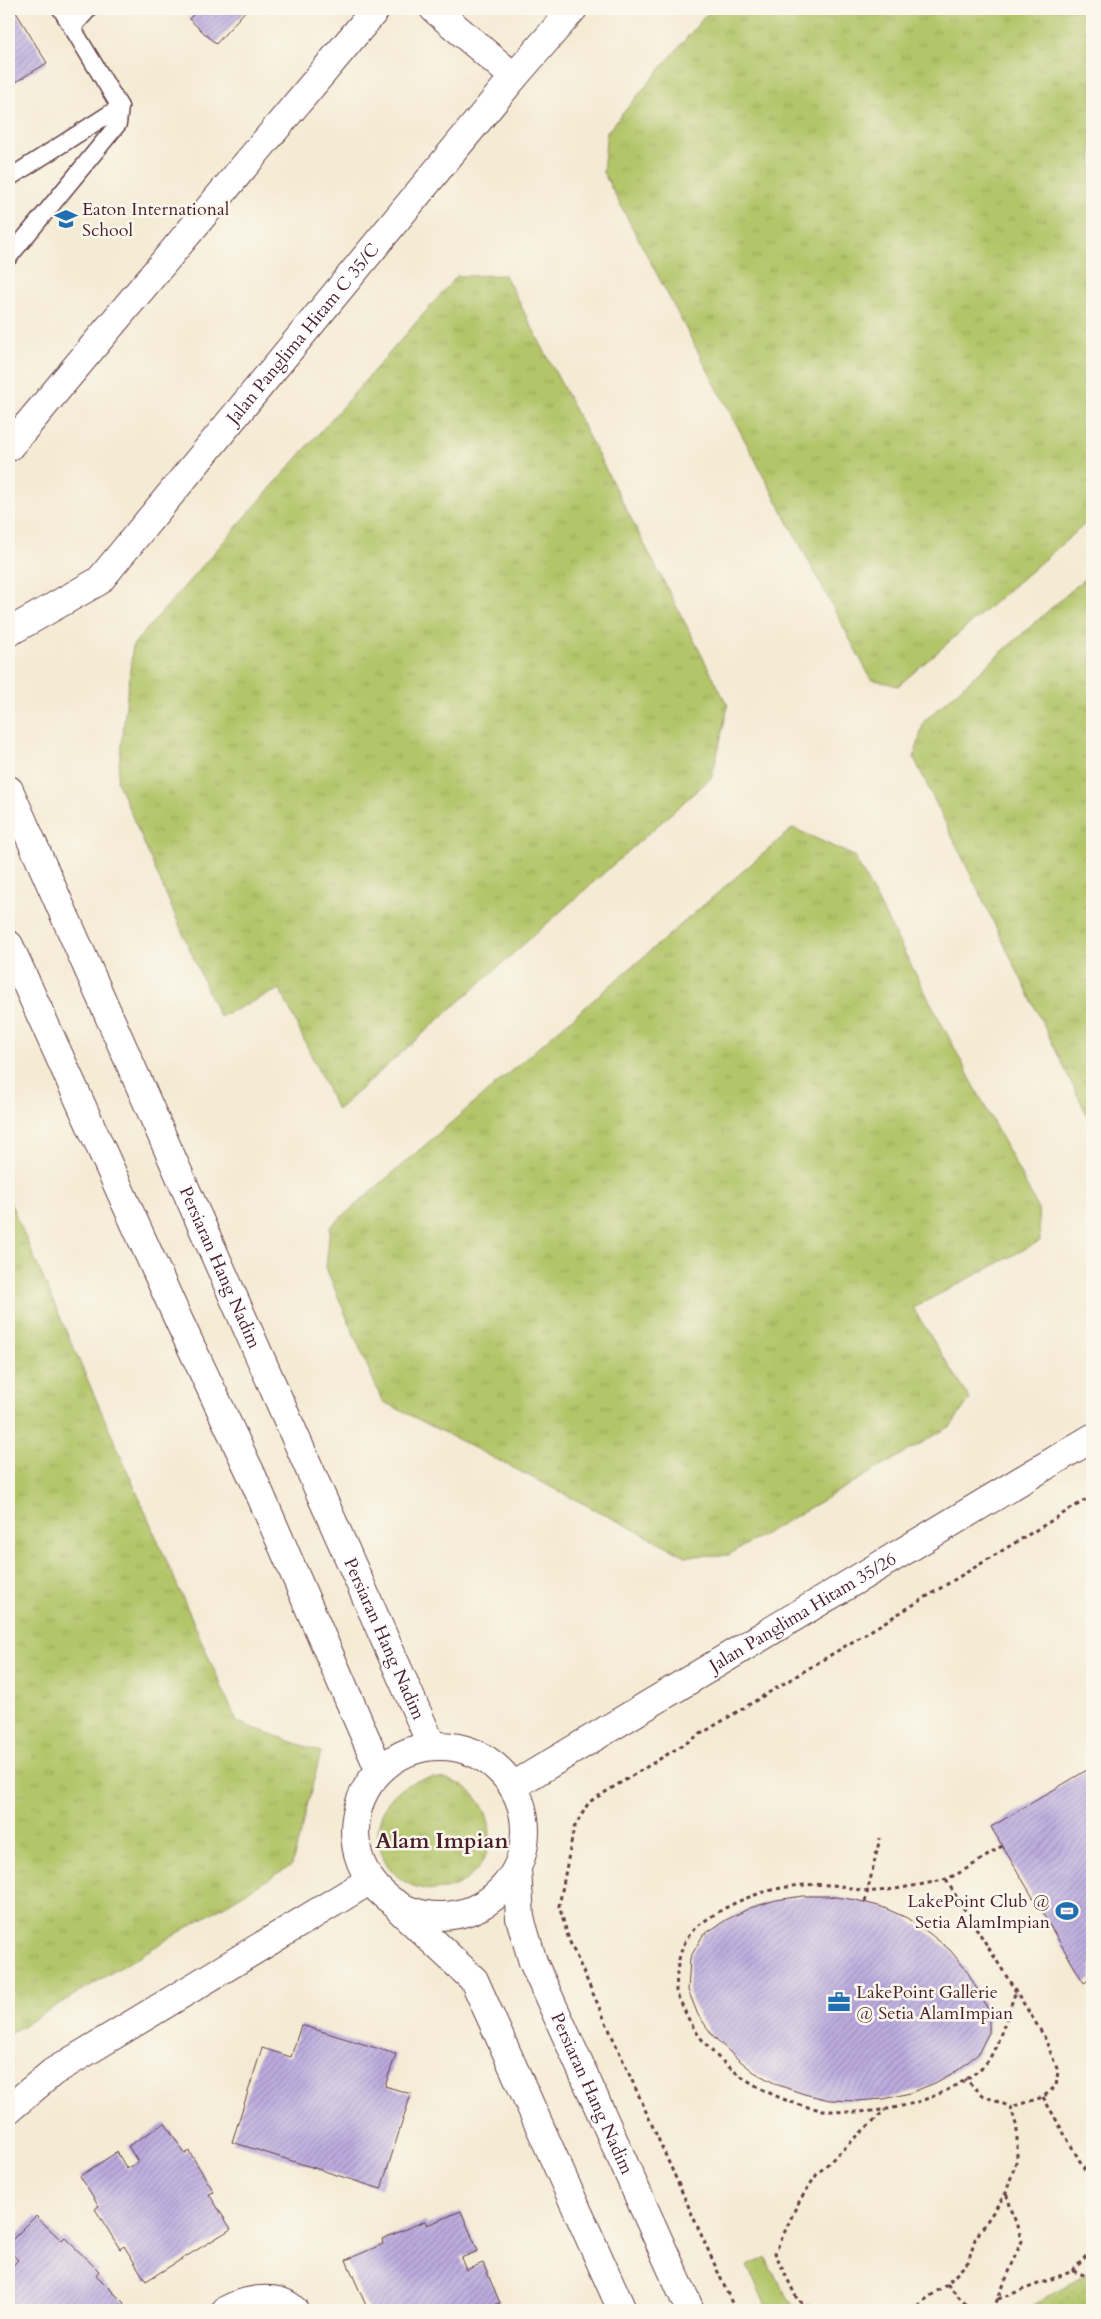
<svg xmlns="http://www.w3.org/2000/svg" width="1101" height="2319" font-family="Cardo,serif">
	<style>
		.grass { fill: url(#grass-tufts); stroke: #7e724a }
		.park { fill: url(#park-dots); stroke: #7e724a }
		.garden { fill: #b3c569; stroke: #7e724a }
		.building { fill: url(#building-hatch) }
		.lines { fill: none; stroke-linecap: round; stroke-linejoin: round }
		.service-casing { stroke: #643e44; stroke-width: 19 }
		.minor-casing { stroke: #643e44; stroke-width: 30 }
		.tertiary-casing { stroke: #643e44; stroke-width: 30 }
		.path { stroke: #643e44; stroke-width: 3; stroke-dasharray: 4 4; stroke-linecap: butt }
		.service { stroke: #fff; stroke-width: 16 }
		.minor { stroke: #fff; stroke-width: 28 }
		.tertiary { stroke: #fff; stroke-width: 28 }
		.labels { text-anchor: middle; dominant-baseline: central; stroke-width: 5; stroke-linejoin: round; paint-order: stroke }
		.poi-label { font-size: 18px; fill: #4a1f2b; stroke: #fbf7ec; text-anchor: start }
		.street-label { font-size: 18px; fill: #4a1f2b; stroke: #fbf7ec }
		.district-label { font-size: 22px; font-weight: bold; fill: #4a1f2b; stroke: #fbf7ec }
	</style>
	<defs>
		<pattern id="grass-tufts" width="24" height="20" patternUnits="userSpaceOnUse" patternTransform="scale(1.25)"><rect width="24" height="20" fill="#b3c569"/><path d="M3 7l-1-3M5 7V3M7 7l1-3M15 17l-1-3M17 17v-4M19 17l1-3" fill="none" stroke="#9ba95b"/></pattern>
		<pattern id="park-dots" width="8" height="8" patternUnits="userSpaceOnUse" patternTransform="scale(1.25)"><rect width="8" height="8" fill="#b3c569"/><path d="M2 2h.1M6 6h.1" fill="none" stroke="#9ba95b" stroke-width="1.8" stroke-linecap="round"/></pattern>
		<pattern id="building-hatch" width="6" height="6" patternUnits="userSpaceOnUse" patternTransform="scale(1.25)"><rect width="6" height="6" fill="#bcacdf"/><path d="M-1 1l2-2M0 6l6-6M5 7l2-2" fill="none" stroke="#9b8bb5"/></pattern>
	</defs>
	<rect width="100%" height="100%" fill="#fbf7ec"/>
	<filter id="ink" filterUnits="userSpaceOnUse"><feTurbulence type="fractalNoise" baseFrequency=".02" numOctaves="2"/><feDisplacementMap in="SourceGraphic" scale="10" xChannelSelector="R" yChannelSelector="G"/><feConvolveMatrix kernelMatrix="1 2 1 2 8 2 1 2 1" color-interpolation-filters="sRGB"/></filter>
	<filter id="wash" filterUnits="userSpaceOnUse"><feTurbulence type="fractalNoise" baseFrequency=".0096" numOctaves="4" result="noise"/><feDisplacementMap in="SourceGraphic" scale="20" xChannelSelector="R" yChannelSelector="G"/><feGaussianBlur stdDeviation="1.12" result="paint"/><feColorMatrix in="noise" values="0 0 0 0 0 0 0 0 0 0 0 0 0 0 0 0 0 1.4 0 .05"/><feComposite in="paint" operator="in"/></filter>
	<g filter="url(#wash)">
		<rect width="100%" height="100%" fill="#f4ebd4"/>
		<!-- grass -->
		<g class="grass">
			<polygon points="711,9 1092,9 1092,518 898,686 871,679 603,172 607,132"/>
			<polygon points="505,275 728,706 712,777 337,1110 280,989 219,1017 117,781 133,645 457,276"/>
			<polygon points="1092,572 1092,1125 914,758 924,721"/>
			<polygon points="793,828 854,856 1038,1208 1040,1241 913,1308 970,1399 951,1426 728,1555 686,1556 382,1401 326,1268 330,1227"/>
			<polygon points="9,1200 237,1722 321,1752 292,1865 9,2034"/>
			<circle cx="434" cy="1834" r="56"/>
		</g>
		<!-- park -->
		<polygon class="park" points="1092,2271 1092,2310 1024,2310"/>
		<!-- garden -->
		<polygon class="garden" points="766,2257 776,2280 797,2310 768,2310 747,2266"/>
		<g id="blocks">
			<!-- building -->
			<g class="building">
				<polygon points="9,9 14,9 47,63 9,86"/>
				<polygon points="198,9 247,9 216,44 189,19"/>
				<polygon points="1092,1767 1092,1978 1084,1983 991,1827"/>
				<polygon points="803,1896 829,1896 856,1900 882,1907 907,1918 929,1933 950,1950 967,1971 989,2011 989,2032 978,2054 958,2070 935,2083 910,2093 884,2099 857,2101 830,2100 804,2094 778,2085 754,2072 733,2055 714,2037 698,2015 688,1990 690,1958 703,1935 726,1920 750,1908 776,1900"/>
				<polygon points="301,2025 396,2054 385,2086 411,2094 381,2189 232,2142 262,2048 291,2057"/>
				<polygon points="165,2123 185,2154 189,2151 214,2192 209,2194 231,2229 146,2281 124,2246 120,2249 95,2209 99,2206 80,2176 117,2152 127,2169 138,2162 128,2146"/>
				<polygon points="461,2211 478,2251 461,2258 466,2270 483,2263 500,2303 483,2310 368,2310 346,2260 383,2244 382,2239 425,2221 427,2225"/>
				<polygon points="36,2216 62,2241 65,2238 99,2271 96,2275 124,2303 118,2310 9,2310 9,2270 18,2260 9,2251 9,2243"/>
			</g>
		</g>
	</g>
	<g filter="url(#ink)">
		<use href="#blocks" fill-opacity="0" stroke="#643e44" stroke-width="1"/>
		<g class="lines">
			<defs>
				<g id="service">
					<polyline points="72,28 89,9"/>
					<polyline points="9,178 120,107"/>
					<polyline points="9,257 118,124 120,107 61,9"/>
				</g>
				<g id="minor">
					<polyline points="434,9 514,77"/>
					<polyline points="9,2109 53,2072 369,1881"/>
					<path d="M226 2310C244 2300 278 2293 294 2310"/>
				</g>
				<g id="tertiary">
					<polyline points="9,447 376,9"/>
					<path id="s1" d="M9 632 99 581 514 77 573 9"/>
					<path id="s2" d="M9 790 432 1746"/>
					<polyline points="9,945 179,1321 253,1478 379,1769"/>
					<circle cx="440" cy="1831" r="85"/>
					<path id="s3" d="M513 1786 1092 1438"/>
					<path id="s4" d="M517 1869 520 1918 533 1962 690 2310"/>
					<polyline points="400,1910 474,1980 622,2310"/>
				</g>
			</defs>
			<!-- service casing -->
			<use href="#service" class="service-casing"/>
			<!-- minor casing -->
			<use href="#minor" class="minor-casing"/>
			<!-- tertiary casing -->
			<use href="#tertiary" class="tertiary-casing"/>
			<!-- path -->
			<g class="path">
				<path d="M1002 1846C988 1855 958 1876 943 1880 930 1883 879 1893 868 1891 855 1890 843 1885 830 1885 787 1882 744 1894 709 1918 705 1921 699 1924 695 1928 683 1941 678 1957 677 1974 677 1979 676 1986 676 1991 677 1996 681 2002 683 2007 702 2054 751 2090 800 2105 842 2117 888 2113 929 2098 949 2090 973 2078 987 2062 998 2048 1009 2009 1016 1991"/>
				<polyline points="946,1880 1044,2036 1058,2071 1056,2086 1043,2097 1011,2107"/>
				<polyline points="865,1902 880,1838"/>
				<polyline points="1043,2097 1092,2182"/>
				<polyline points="1073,2271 1092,2278"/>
				<polyline points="947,2284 971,2310"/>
				<polyline points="998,2299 1073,2271 1092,2249"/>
				<polyline points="735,2310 569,1940 559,1906 574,1828 589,1802 1092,1496"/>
				<polyline points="817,2310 798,2301 775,2253 797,2205 817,2174 885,2110"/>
				<polyline points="911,2310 947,2284 968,2262 975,2239 1006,2193 1017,2159 1017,2128 1011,2107 984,2096 965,2079"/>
				<polyline points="993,2310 1022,2241 1006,2193"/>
			</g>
			<!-- service -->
			<use href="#service" class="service"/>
			<!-- minor -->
			<use href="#minor" class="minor"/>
			<!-- tertiary -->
			<use href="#tertiary" class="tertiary"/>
		</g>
	</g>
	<!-- icons -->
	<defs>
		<symbol id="school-bare" viewBox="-9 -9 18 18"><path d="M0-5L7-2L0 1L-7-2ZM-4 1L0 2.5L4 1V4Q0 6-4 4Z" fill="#1f6fb2" stroke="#fbf7ec" stroke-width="2.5" paint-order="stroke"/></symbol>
		<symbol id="stadium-bare" viewBox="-9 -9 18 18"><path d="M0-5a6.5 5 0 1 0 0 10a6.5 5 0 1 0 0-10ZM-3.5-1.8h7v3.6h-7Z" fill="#1f6fb2" stroke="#fbf7ec" stroke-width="2.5" paint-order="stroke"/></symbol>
		<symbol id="office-bare" viewBox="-9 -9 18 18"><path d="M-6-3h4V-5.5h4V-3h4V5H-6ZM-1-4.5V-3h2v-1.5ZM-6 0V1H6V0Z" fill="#1f6fb2" stroke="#fbf7ec" stroke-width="2.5" paint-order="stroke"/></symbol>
	</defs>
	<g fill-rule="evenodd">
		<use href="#school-bare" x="50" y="203" width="32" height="32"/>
		<use href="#stadium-bare" x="1051" y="1895" width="32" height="32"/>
		<use href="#office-bare" x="823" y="1986" width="32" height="32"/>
	</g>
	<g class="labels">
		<!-- poi labels -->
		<g class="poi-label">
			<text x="82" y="209">Eaton International<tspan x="82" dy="21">School</tspan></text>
			<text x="1050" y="1901" text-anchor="end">LakePoint Club @<tspan x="1050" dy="21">Setia AlamImpian</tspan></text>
			<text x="856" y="1992">LakePoint Gallerie<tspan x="856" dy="21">@ Setia AlamImpian</tspan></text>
		</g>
		<!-- street labels -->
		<g class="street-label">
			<text stroke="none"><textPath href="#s1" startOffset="424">Jalan Panglima Hitam C 35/C</textPath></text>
			<text stroke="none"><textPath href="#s2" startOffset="522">Persiaran Hang Nadim</textPath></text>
			<text stroke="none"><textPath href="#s3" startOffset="338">Jalan Panglima Hitam 35/26</textPath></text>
			<text stroke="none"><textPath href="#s2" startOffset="928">Persiaran Hang Nadim</textPath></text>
			<text stroke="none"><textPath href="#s4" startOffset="239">Persiaran Hang Nadim</textPath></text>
		</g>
		<!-- district labels -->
		<g class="district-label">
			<text x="442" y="1841">Alam Impian</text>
		</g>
	</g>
	<!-- margin -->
	<rect width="1101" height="2319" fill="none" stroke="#fbf7ec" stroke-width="30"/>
</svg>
